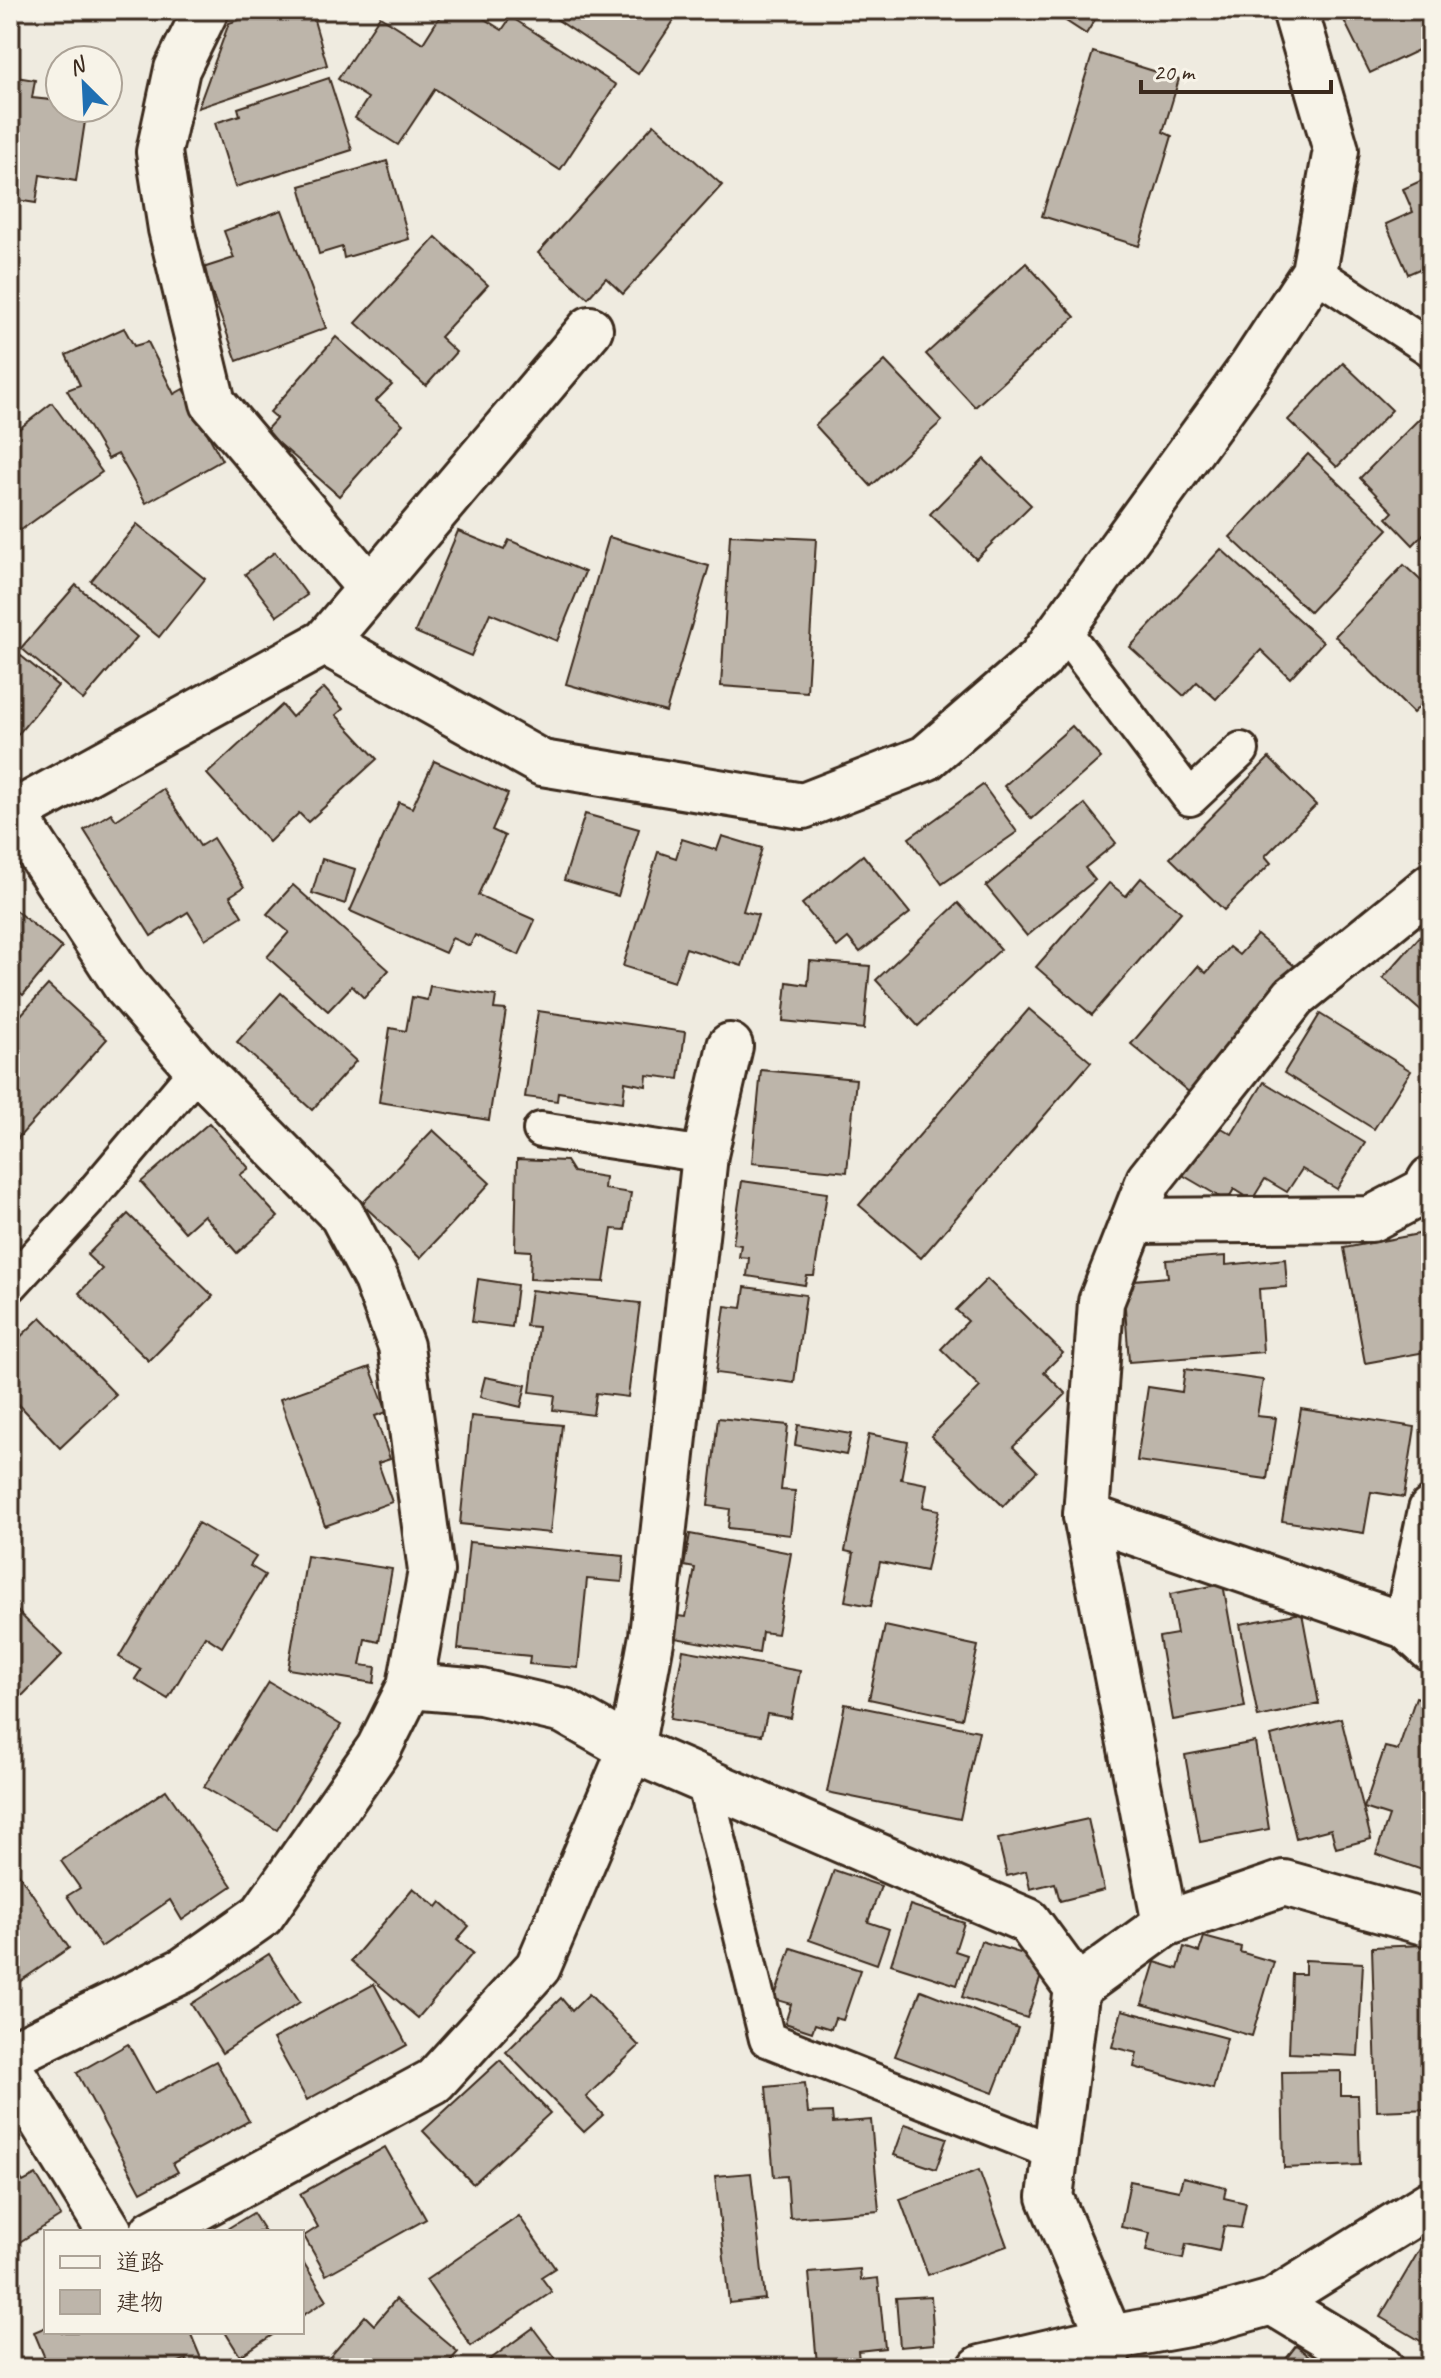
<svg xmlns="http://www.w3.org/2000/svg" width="1441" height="2378" font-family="Caveat,'Klee One',sans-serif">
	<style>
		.building { fill: #bdb5aa; stroke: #3b2a1e; stroke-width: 2 }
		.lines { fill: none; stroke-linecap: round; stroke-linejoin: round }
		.lane-casing { stroke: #3b2a1e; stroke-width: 40 }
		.street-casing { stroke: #3b2a1e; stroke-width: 50 }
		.lane { stroke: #f7f3e8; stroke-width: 34 }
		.street { stroke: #f7f3e8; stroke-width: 44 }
	</style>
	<rect width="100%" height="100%" fill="#efebe0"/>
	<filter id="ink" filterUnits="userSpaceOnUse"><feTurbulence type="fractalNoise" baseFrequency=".0125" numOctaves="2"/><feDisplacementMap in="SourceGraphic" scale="16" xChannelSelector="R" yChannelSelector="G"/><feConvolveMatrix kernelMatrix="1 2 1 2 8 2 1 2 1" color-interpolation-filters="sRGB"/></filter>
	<g filter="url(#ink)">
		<!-- building -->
		<g class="building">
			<polygon points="268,10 311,10 327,65 198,108 229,23"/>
			<polygon points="444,10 470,10 502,30 511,17 616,85 560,170 435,89 398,145 355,118 368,98 338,79 380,16 423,43"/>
			<polygon points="543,10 681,10 638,74"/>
			<polygon points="1049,10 1101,10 1086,34"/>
			<polygon points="1339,10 1431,10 1431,44 1370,73"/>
			<polygon points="1093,52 1179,79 1163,132 1172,136 1139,246 1042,216"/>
			<polygon points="10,76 35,80 32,98 60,101 60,108 87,108 76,181 40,175 36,203 10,199"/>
			<polygon points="329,78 352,150 235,187 215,123 240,115 238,108"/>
			<polygon points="654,124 722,185 623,294 606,278 588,298 538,253"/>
			<polygon points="387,161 409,239 344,258 342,247 319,254 300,186"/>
			<polygon points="1431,176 1431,264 1408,274 1386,224 1413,212 1403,189"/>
			<polygon points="282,210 326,328 237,361 203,268 234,258 224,231"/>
			<polygon points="436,237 488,285 440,337 456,352 426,386 356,323"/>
			<polygon points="1026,263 1075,317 975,407 926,354"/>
			<polygon points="124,328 134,346 148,342 174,394 183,389 222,460 146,503 118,454 108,459 67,390 80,385 66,355"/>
			<polygon points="336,337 392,385 376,401 403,424 339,496 265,431 277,418 270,412"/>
			<polygon points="885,361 942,421 871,486 815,425"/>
			<polygon points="1343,363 1392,410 1337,467 1288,420"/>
			<polygon points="52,403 102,472 21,530 10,522 10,436"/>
			<polygon points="1425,413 1431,419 1431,526 1413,545 1387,518 1393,512 1360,478"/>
			<polygon points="1308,454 1388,529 1310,612 1230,537"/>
			<polygon points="984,459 1031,505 976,559 930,514"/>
			<polygon points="137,524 205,579 159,637 91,581"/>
			<polygon points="458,531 504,550 509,540 585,572 557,641 490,613 471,656 415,632"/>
			<polygon points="730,535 816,539 807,692 721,686"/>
			<polygon points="609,537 709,566 666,712 566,684"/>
			<polygon points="1221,549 1323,642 1290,678 1261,650 1216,699 1197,682 1184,696 1130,647"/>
			<polygon points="275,552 307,595 277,616 245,574"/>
			<polygon points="1404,565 1431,590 1431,695 1413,713 1335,636"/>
			<polygon points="76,585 137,637 83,700 21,648"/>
			<polygon points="10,647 58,686 10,744"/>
			<polygon points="324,688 343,709 336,715 377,759 308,822 299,813 269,842 207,774 282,705 292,717"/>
			<polygon points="1072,726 1101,758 1032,819 1004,786"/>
			<polygon points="1269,758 1316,805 1265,856 1271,863 1224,910 1170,858"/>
			<polygon points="434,761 508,794 492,830 505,836 478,895 535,920 519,955 475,935 470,946 452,938 445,953 350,911 399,802 412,808"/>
			<polygon points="983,785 1017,832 942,884 909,838"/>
			<polygon points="163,789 200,846 213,838 244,887 230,896 242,916 205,939 188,912 151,936 84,830 111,813 116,820"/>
			<polygon points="1085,804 1116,843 1085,868 1095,880 1027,936 986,886"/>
			<polygon points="585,814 639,829 618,896 564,880"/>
			<polygon points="722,836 762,848 743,911 758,915 742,966 686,948 674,982 623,966 658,852 676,858 682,839 717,850"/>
			<polygon points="863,855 910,913 860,952 848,938 837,947 802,904"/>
			<polygon points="322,859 355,869 345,904 312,893"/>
			<polygon points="1141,878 1181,912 1092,1015 1036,967 1109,883 1126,896"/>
			<polygon points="293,885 389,970 364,998 352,986 328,1011 267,957 289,932 267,914"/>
			<polygon points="958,903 1001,949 918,1026 876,980"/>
			<polygon points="10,906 62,948 23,995 10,985"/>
			<polygon points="1431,924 1431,1020 1383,978"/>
			<polygon points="1257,935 1297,968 1190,1093 1131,1044 1198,966 1206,973 1229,947 1239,955"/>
			<polygon points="810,961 870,966 864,1029 783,1021 787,982 808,985"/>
			<polygon points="48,985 107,1039 12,1145 10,1027"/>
			<polygon points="430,986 496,996 494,1009 506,1010 489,1120 379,1102 390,1028 406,1031 412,997 427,1000"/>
			<polygon points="281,993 356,1061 312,1110 237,1042"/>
			<polygon points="1029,1009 1091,1062 921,1258 859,1205"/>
			<polygon points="538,1011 685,1032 679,1079 647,1075 646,1086 625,1082 623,1102 558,1092 557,1101 525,1097"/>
			<polygon points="1320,1014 1411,1071 1374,1129 1284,1073"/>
			<polygon points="761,1070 856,1079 847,1172 752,1163"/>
			<polygon points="1264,1082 1365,1143 1337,1189 1302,1169 1287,1192 1265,1179 1252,1200 1234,1189 1227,1201 1179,1173 1211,1122 1232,1134"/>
			<polygon points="209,1123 249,1168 240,1175 278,1217 237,1253 204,1215 185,1232 141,1182"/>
			<polygon points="433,1130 490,1183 420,1258 362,1204"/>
			<polygon points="517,1159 566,1161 573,1172 605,1177 604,1189 631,1193 625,1230 612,1229 604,1282 530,1279 531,1251 515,1250"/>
			<polygon points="742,1181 827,1193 814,1276 807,1276 805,1285 747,1276 749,1258 739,1257 741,1245 733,1244"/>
			<polygon points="128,1214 213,1296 149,1361 79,1293 102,1269 87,1255"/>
			<polygon points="1424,1233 1431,1273 1431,1351 1365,1363 1344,1248"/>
			<polygon points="1226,1256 1226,1265 1285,1259 1287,1287 1259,1289 1263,1352 1129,1362 1123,1281 1168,1277 1166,1260"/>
			<polygon points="478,1279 517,1285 512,1327 472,1322"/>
			<polygon points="987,1279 1063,1353 1044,1372 1066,1394 1013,1447 1037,1471 1003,1506 931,1436 980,1387 941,1349 968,1321 956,1310"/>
			<polygon points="745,1287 806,1295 794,1383 716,1373 725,1306 742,1308"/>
			<polygon points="531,1290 640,1303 628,1397 596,1393 593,1415 553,1410 555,1395 530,1392 538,1327 526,1326"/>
			<polygon points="41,1317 116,1395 60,1448 10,1395 10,1347"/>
			<polygon points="370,1367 387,1412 375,1416 390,1459 378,1463 392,1502 325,1526 280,1399"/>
			<polygon points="1185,1369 1263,1380 1257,1416 1276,1418 1267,1479 1137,1461 1148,1387 1182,1392"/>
			<polygon points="485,1377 526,1385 521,1407 480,1397"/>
			<polygon points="1301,1409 1415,1427 1404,1497 1371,1492 1364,1533 1282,1521"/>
			<polygon points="471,1416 562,1425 550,1533 460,1524"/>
			<polygon points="718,1418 788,1425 781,1490 795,1491 790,1535 728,1528 730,1509 708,1506"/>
			<polygon points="798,1425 851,1434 846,1455 795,1445"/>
			<polygon points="869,1434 908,1442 901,1479 927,1484 923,1507 939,1510 926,1571 880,1562 871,1606 845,1601 854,1553 845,1551"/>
			<polygon points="198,1523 256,1557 250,1566 265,1575 222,1647 205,1636 168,1699 135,1679 141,1670 119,1657"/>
			<polygon points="690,1534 791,1553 777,1634 762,1632 759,1653 675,1638 678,1616 686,1617 695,1568 684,1566"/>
			<polygon points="469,1542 624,1556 622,1582 587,1579 578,1668 529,1664 530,1656 458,1649"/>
			<polygon points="307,1556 392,1569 379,1642 365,1639 360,1665 376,1667 374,1683 288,1669"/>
			<polygon points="1223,1584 1245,1707 1173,1720 1159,1637 1177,1634 1170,1594"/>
			<polygon points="10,1604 62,1655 17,1701 10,1694"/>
			<polygon points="1302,1613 1319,1704 1258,1717 1240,1624"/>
			<polygon points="885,1626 978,1646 962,1719 869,1699"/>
			<polygon points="683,1650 800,1671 791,1718 767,1714 762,1735 670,1719"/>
			<polygon points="269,1682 341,1725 277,1830 204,1787"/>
			<polygon points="1416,1697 1431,1702 1431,1873 1376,1854 1389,1816 1364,1808 1385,1747 1398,1750"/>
			<polygon points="845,1704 979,1731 960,1819 827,1792"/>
			<polygon points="1341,1718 1371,1839 1336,1848 1331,1829 1296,1838 1271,1736"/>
			<polygon points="1255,1742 1269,1829 1200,1842 1185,1755"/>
			<polygon points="166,1790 232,1886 182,1920 170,1900 101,1947 67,1896 80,1888 61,1861"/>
			<polygon points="1088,1819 1104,1890 1060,1901 1055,1883 1030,1889 1026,1871 1007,1876 998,1839"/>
			<polygon points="10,1861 69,1948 10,1988"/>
			<polygon points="834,1870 881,1886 868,1922 889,1929 877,1964 809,1940"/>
			<polygon points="413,1888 437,1907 441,1902 469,1926 457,1940 473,1953 418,2018 351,1961"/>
			<polygon points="910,1905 964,1923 955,1951 967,1955 957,1985 891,1964"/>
			<polygon points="1204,1937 1241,1947 1240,1952 1274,1962 1252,2036 1142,2004 1155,1962 1178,1969 1184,1947 1199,1952"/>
			<polygon points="981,1941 1046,1961 1027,2018 962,1997"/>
			<polygon points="1426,1945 1428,1992 1431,1992 1431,2109 1377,2111 1372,1947"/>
			<polygon points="791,1948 860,1970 843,2020 835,2018 831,2029 815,2024 812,2032 785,2023 791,2004 774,1999"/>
			<polygon points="269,1954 300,2002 222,2053 191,2004"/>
			<polygon points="1305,1960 1363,1963 1358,2056 1289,2053 1292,1974 1305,1974"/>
			<polygon points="374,1984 407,2045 307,2100 273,2039"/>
			<polygon points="921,1990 1018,2028 993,2093 895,2056"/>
			<polygon points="589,1994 639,2046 586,2097 603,2115 584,2132 506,2052 561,1998 572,2011"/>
			<polygon points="1122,2010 1227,2038 1213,2089 1134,2067 1137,2053 1112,2047"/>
			<polygon points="128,2044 155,2093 216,2061 249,2121 173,2163 178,2172 141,2192 77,2073"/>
			<polygon points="500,2060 550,2113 473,2184 423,2131"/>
			<polygon points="1341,2071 1341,2095 1358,2095 1360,2165 1284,2168 1282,2072"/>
			<polygon points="805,2083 808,2113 832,2112 833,2123 871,2120 879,2211 790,2218 787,2176 774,2177 766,2087"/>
			<polygon points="905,2124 947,2138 936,2169 894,2155"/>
			<polygon points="385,2147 426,2219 326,2275 304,2236 318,2227 300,2194"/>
			<polygon points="10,2162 23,2182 36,2175 61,2216 10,2248"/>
			<polygon points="979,2170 1007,2246 928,2275 900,2199"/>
			<polygon points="751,2173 765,2299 729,2303 715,2176"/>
			<polygon points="1183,2177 1226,2187 1224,2198 1246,2203 1241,2228 1224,2226 1219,2251 1186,2244 1183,2259 1146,2251 1150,2233 1121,2227 1130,2181 1179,2191"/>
			<polygon points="253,2213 265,2232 222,2232"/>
			<polygon points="519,2216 555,2268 541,2277 552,2292 471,2346 426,2280"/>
			<polygon points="1424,2242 1431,2246 1431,2347 1380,2317"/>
			<polygon points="302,2260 327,2300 302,2316"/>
			<polygon points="860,2269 861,2280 878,2278 885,2348 858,2351 859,2360 817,2364 809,2273"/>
			<polygon points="931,2296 934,2344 900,2347 896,2298"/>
			<polygon points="396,2299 458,2352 444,2368 326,2368 323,2365 365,2316 374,2325"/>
			<polygon points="46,2327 46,2332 190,2332 205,2368 189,2368 186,2359 165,2368 49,2368 34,2332"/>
			<polygon points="533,2328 563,2368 483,2368 481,2366"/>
			<polygon points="225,2332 277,2332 240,2356"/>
			<polygon points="1296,2346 1325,2368 1279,2368"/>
		</g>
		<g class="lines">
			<defs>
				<g id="lane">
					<polyline points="1314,272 1431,349"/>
					<polyline points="1062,629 1190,798 1241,750"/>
					<polyline points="541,1130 705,1155"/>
					<polyline points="10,1285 86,1202 198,1069"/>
					<polyline points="704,1781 767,2039 1056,2153"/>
				</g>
				<g id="street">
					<polyline points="206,10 177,69 159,152 171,229 213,403 369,587"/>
					<polyline points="325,642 542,763 803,806 926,758 1040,659 1251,368 1314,272 1336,150 1295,10"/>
					<polyline points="10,808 125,985 198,1069 342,1215 376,1279 401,1346 431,1571 410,1686 379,1748 262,1915 184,1970 10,2055"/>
					<polyline points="10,815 325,642 590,329"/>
					<polyline points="1133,1221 1371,1219 1424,1191 1431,1179"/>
					<polyline points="1086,1516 1406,1626 1431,1649"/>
					<polyline points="1406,1626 1431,1510"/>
					<polyline points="410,1686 481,1692 564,1711 631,1749 1028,1921 1077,1988 1050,2197 1110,2338 1105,2368"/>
					<polyline points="1165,1924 1086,1516 1101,1302 1149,1180 1294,997 1431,886"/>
					<polyline points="1077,1988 1165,1924 1284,1883 1431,1924"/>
					<polyline points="10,2069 110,2232"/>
					<polyline points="153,2232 434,2081 538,1967 631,1749 652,1636 705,1155 730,1046"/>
					<polyline points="1272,2302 1381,2368"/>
					<polyline points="981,2368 1110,2338 1204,2321 1272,2302 1431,2203"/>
				</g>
			</defs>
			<!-- lane casing -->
			<use href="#lane" class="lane-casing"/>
			<!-- street casing -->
			<use href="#street" class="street-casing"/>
			<!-- lane -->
			<use href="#lane" class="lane"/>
			<!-- street -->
			<use href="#street" class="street"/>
		</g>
	</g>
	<!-- margin -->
	<rect width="1441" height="2378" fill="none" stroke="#f7f3e8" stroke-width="40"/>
	<rect x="20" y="20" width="1401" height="2338" fill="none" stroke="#3b2a1e" stroke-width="3" filter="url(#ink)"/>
	<!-- legend -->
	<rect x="44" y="2230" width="260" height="104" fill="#f7f3e8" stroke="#aca397" stroke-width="2"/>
	<rect x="60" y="2256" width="40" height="12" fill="#f7f3e8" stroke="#aca397" stroke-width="2"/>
	<text x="116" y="2270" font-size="24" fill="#3b2a1e">道路</text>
	<rect x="60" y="2290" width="40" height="24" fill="#bdb5aa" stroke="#aca397" stroke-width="2"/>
	<text x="116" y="2310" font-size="24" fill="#3b2a1e">建物</text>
	<!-- north arrow -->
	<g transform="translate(84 84) rotate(336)"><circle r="38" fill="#f7f3e8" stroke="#aca397" stroke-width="2"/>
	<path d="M0-6L14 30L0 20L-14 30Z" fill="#1f6fb2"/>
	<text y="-12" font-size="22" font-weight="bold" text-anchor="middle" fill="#3b2a1e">N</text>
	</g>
	<!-- scale -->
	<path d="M1141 80v12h190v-12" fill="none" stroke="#3b2a1e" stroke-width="4"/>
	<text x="1153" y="80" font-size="24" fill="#3b2a1e" stroke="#f7f3e8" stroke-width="6" paint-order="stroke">20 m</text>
</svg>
